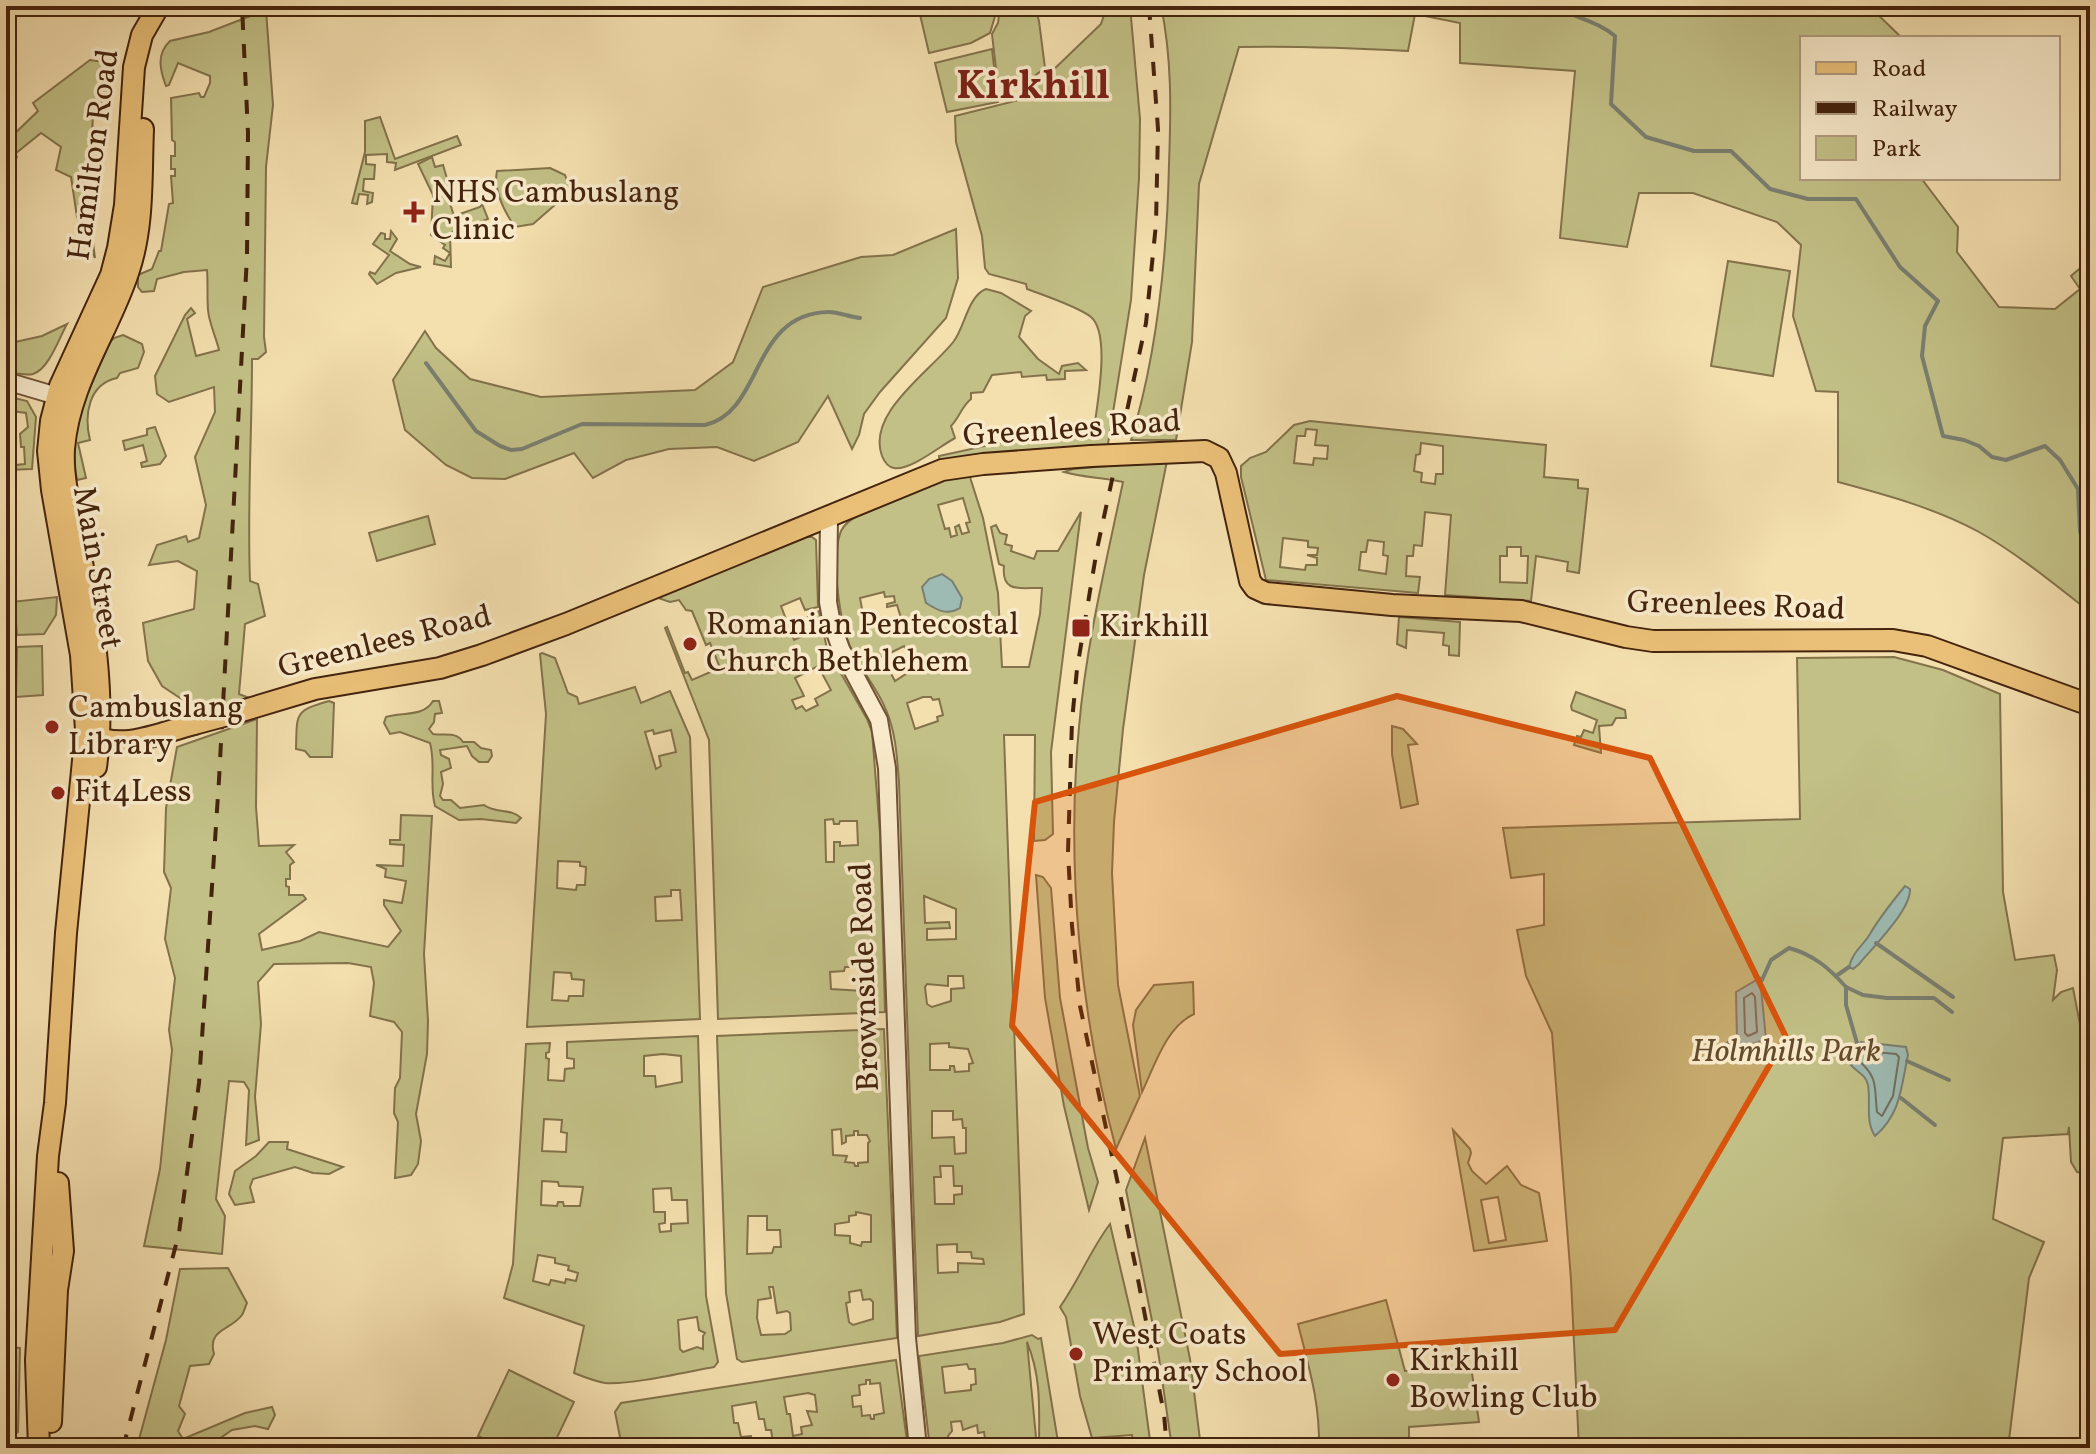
<svg xmlns="http://www.w3.org/2000/svg" width="2096" height="1454" font-family="Vollkorn,serif">
	<style>
		.green { fill: #c2c086; stroke: #83724a; stroke-width: 2; fill-rule: evenodd }
		.water { fill: #9ebbb3; stroke: #7a7f71; stroke-width: 2 }
		.lines { fill: none; stroke-linecap: round; stroke-linejoin: round }
		.shore { stroke: #717060; stroke-width: 2 }
		.stream { stroke: #7a7f71; stroke-width: 4 }
		.minor-casing { stroke: #705336; stroke-width: 20 }
		.major-casing { stroke: #44240d; stroke-width: 24 }
		.minor { stroke: #f8eacb; stroke-width: 16 }
		.major { stroke: #eac078; stroke-width: 20 }
		.rail { stroke: #44240d; stroke-width: 4; stroke-dasharray: 14 14; stroke-linecap: butt }
		.major-bridge-casing { stroke: #44240d; stroke-width: 24; stroke-linecap: butt }
		.major-bridge { stroke: #eac078; stroke-width: 20 }
		.marked { fill: #d8540c; fill-opacity: 0.2; stroke: #d8540c; stroke-width: 6; stroke-linejoin: round }
		.poi-dot { fill: #8f2418; stroke: #f8eacb; stroke-width: 3 }
		.labels { text-anchor: middle; dominant-baseline: central; stroke-width: 7; stroke-linejoin: round; paint-order: stroke }
		.street-label { font-size: 32px; fill: #44240d; stroke: #f8eacb }
		.poi-label { font-size: 32px; fill: #44240d; stroke: #f8eacb; text-anchor: start }
		.park-label { font-size: 32px; font-style: italic; fill: #644b2b; stroke: #f8eacb }
		.district-label { font-size: 40px; font-weight: bold; fill: #7a1f14; stroke: #f8eacb }
	</style>
	<rect width="100%" height="100%" fill="#f4dfaf"/>
	<filter id="stains"><feTurbulence type="fractalNoise" baseFrequency=".0025" numOctaves="4"/><feColorMatrix values="0 0 0 0 .2 0 0 0 0 .09 0 0 0 0 .02 0 0 0 .5 -.17"/></filter>
	<radialGradient id="worn" r=".72"><stop offset=".6" stop-color="#630" stop-opacity="0"/><stop offset="1" stop-color="#630" stop-opacity=".3"/></radialGradient>
	<!-- green -->
	<g class="green">
		<polygon points="918,6 1002,6 1003,10 996,13 990,33 971,43 929,53"/>
		<path d="M1107 6H1130L1140 119 1139 178 1131 300 1107 450 940 463 939 456 1095 422C1098 399 1110 333 1091 317 1079 307 1043 295 1027 289L1026 284 989 274 985 268 982 236 956 142 955 116 1023 99 1101 24Z"/>
		<path d="M1161 6H1869L1902 38H1802V178H1921L1958 227 1957 252 1999 307 2055 309 2080 289 2071 276 2090 260V612C2054 584 2018 554 1979 532 1935 508 1886 495 1838 482V392L1816 391 1793 316 1801 245 1777 222 1693 193H1639L1627 247 1560 238 1575 71 1460 63V23L1415 14 1408 51C1352 48 1296 46 1239 47L1199 184 1192 342 1176 440H1131C1158 351 1167 256 1169 164 1171 110 1172 58 1161 6Z"/>
		<polygon points="1023,7 1035,8 1039,21 1045,68 1033,77 1011,85 997,78 992,34 998,23 999,15 1007,10"/>
		<path d="M266 10 273 105 266 167 264 337 266 352 258 359H252C252 433 247 507 250 581L258 584 265 616 245 624 239 694 252 699C232 707 210 708 189 714L186 702 162 686 148 661 143 623 194 609 197 571 178 561 149 565 157 545 186 536 188 542 199 538 206 505 195 457 215 412 214 387 169 402 157 394 155 376 185 315 191 308 195 313 187 319 196 356 219 350C216 337 209 323 208 310 207 296 208 283 207 270L184 272 157 279 154 291 142 292 138 287V275L152 269 159 251H161L169 204 173 203 171 176H175V169H171V156H175V142L172 140 171 98 199 93 201 97H204L210 83V76L178 63 169 85 166 86C160 70 156 54 170 41L209 32Z"/>
		<polygon points="992,49 998,102 947,112 935,63"/>
		<polygon points="90,60 117,64 111,90 93,113 89,212 95,258 77,217 71,177 56,170 61,147 41,133 15,154 17,157 10,165 6,161 6,142 38,111 33,103"/>
		<polygon points="380,117 395,159 457,136 461,145 395,170 396,163 387,162 387,154 366,155 366,164 375,165 374,179 364,179 363,191 373,193 372,202 367,204 368,195 359,194 357,204 352,203 365,152 365,121"/>
		<polygon points="432,157 435,167 443,165 451,192 447,194 454,216 480,207 482,204 488,219 450,233 451,267 434,264 435,256 445,261 450,253 443,248 445,245 431,235 433,195 418,164"/>
		<path d="M550 168 565 175 571 191 533 224 515 227C504 211 493 190 497 171Z"/>
		<polygon points="956,229 958,278 946,318 880,392 864,414 859,435 852,449 828,396 798,442 754,461 717,447 669,449 626,460 593,478 574,453 505,479 472,478 446,465 405,430 393,380 425,331 436,348 470,379 541,397 695,390 733,362 763,287 861,257 893,255"/>
		<polygon points="391,231 397,239 390,251 410,264 421,267 396,273 377,284 369,274 370,272 375,274 389,255 373,244 381,233 385,234 385,239 390,239"/>
		<polygon points="1728,261 1790,271 1773,376 1711,366"/>
		<path d="M986 289 1001 293 1031 311 1025 316 1019 337 1038 359 1059 374 1062 366 1078 363 1086 370 1065 371V379L1047 380 1046 375 1022 377 1021 372 992 375 983 392 971 393V399C961 407 960 417 951 426L955 438C940 446 910 471 894 468 888 467 884 461 882 456 866 413 931 371 954 341 965 326 968 296 986 289Z"/>
		<path d="M67 324C59 338 49 369 33 374 25 376 14 373 6 371V344L42 336Z"/>
		<path d="M123 335 142 344 144 352 138 368 120 373 117 378C88 384 84 416 90 440L78 443 86 478 77 480C66 432 88 386 108 344L114 338Z"/>
		<polygon points="6,396 27,401 36,417 32,469 6,470 6,466 25,464 24,447 21,447 20,434 28,427 26,413 12,411 11,402 6,402"/>
		<path d="M1310 421 1546 445 1544 477 1578 480V488L1588 489 1579 573 1567 571 1568 562 1536 556 1531 601 1445 595 1451 515 1425 512 1422 546 1414 545 1413 556H1407L1406 576 1420 577 1418 593 1266 580 1241 477V466L1250 458 1266 452 1294 425ZM1306 429 1317 430 1315 445 1328 446 1327 459 1314 458 1313 465 1294 463 1297 436H1305ZM1421 443 1443 446V474H1436L1435 484 1421 482 1422 473 1414 471 1416 455 1420 454ZM1283 538 1308 541V547L1318 548 1317 555H1307L1317 558V565H1306L1305 570 1280 567ZM1368 540 1384 542 1383 555 1388 556 1386 574 1359 570 1361 552H1366ZM1507 547H1521V556H1528L1527 583 1500 582V556H1507Z"/>
		<polygon points="155,427 166,456 160,464 142,467 141,463 147,461 143,445 125,450 123,441 147,435 147,429"/>
		<path d="M1167 461 1144 575 1123 729 1114 822 1112 873 1118 985 1140 1096 1116 1149C1080 1013 1066 868 1079 727 1086 645 1106 563 1123 482 1103 477 1084 478 1064 472L1073 469Z"/>
		<path d="M969 474 983 518 998 593 1002 667H1029L1040 614 1042 588C1023 587 1001 595 1004 566L999 564 991 527 996 525 1000 533 1007 535 1005 544 1012 546 1011 551 1034 559 1037 551H1058L1081 512 1051 752 1053 834 1045 840 1034 841 1035 735H1004L1024 1314 1000 1322 918 1336 899 782C897 758 896 733 886 710 878 689 862 672 852 651 840 626 830 558 841 531 845 523 851 519 859 515L944 480ZM963 498 970 522 966 523 969 532 962 534 959 525 955 527 957 535 951 537 949 528 945 529 938 505ZM884 592 885 597 894 596 895 602 887 604V607L897 605 905 631 891 633 890 620 865 625 860 598ZM904 646 906 650 912 647 919 660 914 663 915 668 895 681 882 657ZM923 697H931L933 700 939 699 943 715 937 717 938 721 915 729 907 703ZM924 896 956 909V939L927 940V929L950 928 949 922 925 923ZM948 976H963L964 988 951 989V1001L932 1007 927 1004 925 987 927 984 948 986ZM949 1043V1047L968 1049 973 1063 969 1064V1071L955 1072 954 1066H950V1070H930V1044ZM932 1111H953V1120L962 1119 963 1128H966V1153L955 1154 954 1137 932 1138ZM940 1166H953L954 1186H962V1194L954 1195V1204H935L934 1177H941ZM957 1244V1252H971L972 1258 983 1259 984 1264 958 1263V1272L938 1273 937 1245Z"/>
		<polygon points="428,516 435,544 377,561 369,533"/>
		<path d="M805 537H812L816 540 818 607 805 610 800 598 781 606 794 640 813 631 808 617 819 611 827 649 867 719 872 732 880 833 885 1012 718 1019 709 740 665 628 667 627 685 673 688 672 692 680 720 668 710 643 706 645 692 611 686 610 679 600 670 602 658 598ZM818 666 831 690 815 699 818 705 806 711 802 706 796 709 792 700 804 696 795 678ZM833 819 834 824H839L840 821H857L858 845 840 846V842H834V862H826L825 820ZM845 967H862L863 991 831 989 830 972 844 971Z"/>
		<polygon points="57,597 56,615 44,634 17,635 15,609 11,602"/>
		<polygon points="1399,617 1460,622 1459,656 1449,655 1449,646 1443,645 1444,633 1407,630 1406,648 1397,644"/>
		<polygon points="42,646 43,695 16,697 17,647"/>
		<path d="M542 653 555 658 568 693 577 697 579 704 635 687 641 703 670 691 690 737 700 1019 527 1027 546 714 540 654ZM653 730 654 734 671 730 676 752 659 756 661 766 656 769 645 732ZM558 861 580 862V866L586 867 585 885H577L576 890 557 888ZM671 890H680L682 920 656 921 655 897 671 896ZM554 972 571 973 572 979 584 980 583 996H569L568 1001 552 1000Z"/>
		<polygon points="1894,657 1943,670 2000,694 2003,892 2015,960 2054,955 2057,970 2053,1000 2061,992 2073,988 2090,1077 2090,1174 2077,1172 2071,1162 2069,1127 2068,1134 2003,1138 1993,1219 2044,1242 2029,1278 2008,1448 1579,1448 1571,1280 1552,1033 1526,976 1517,930 1544,925 1544,874 1511,878 1503,828 1800,819 1797,658"/>
		<polygon points="1576,692 1625,710 1626,718 1616,718 1612,725 1599,726 1601,753 1574,745 1577,736 1581,737 1584,730 1593,733 1597,720 1572,710 1571,706"/>
		<path d="M329 701 334 703 332 757H310L305 751 296 749C297 713 294 711 329 701Z"/>
		<path d="M433 701H439L442 713 435 714 434 722 429 729 433 734C445 736 456 731 463 742H474L481 748 491 750 492 756 488 762H479L472 756 467 746 440 750 441 755 449 759 451 768 441 772 443 784 440 796 443 800H451L460 808 484 805C496 814 511 808 521 818L516 823 481 819 459 820 435 806C429 785 436 765 430 743L400 732 390 734 384 723 386 717C402 712 424 717 433 701Z"/>
		<polygon points="257,719 256,807 259,846 294,845 286,852 294,862 290,865 290,879 286,879 286,886 289,887 289,895 303,895 306,899 259,934 262,950 300,941 319,932 388,947 401,931 384,905 384,900 402,903 406,881 385,877 386,869 376,865 403,866 404,845 390,844 390,840 400,840 401,815 432,816 424,954 428,1021 427,1054 416,1114 421,1141 418,1164 411,1175 395,1178 398,1122 394,1113 395,1088 400,1078 402,1032 394,1022 370,1016 374,983 371,967 348,963 274,964 258,982 261,1024 255,1097 259,1140 246,1145 249,1090 244,1082 229,1081 216,1199 225,1216 222,1254 144,1246 160,1169 172,1050 169,1030 175,978 165,939 171,888 164,872 166,808 177,747"/>
		<polygon points="1392,726 1403,729 1417,744 1408,745 1418,804 1401,808 1392,754"/>
		<polygon points="1036,875 1043,877 1051,888 1060,998 1088,1148 1098,1182 1089,1210 1064,1106 1045,998"/>
		<path d="M1193 982 1194 1014C1166 1027 1155 1065 1142 1092L1133 1025 1136 1010 1154 985Z"/>
		<path d="M884 1029 897 1338 742 1362 737 1359 726 1293 717 1036ZM841 1129 842 1144 846 1142V1136L854 1135V1131H858V1135H867L870 1141 868 1143V1162L858 1163V1166H855L854 1163 845 1162 847 1156 833 1155 832 1130ZM856 1212 871 1215V1242H862L861 1246 850 1243V1236L835 1235V1224L849 1222V1216L856 1215ZM748 1216H767V1230H780L781 1247H774L772 1253 747 1254ZM769 1287H773L777 1313 787 1311 790 1313 791 1330 785 1334 761 1335 757 1318 758 1300 771 1298ZM861 1290 863 1300 870 1299 873 1302V1319L853 1325 849 1322 846 1303 850 1302 849 1292Z"/>
		<path d="M698 1036 706 1296 718 1362 714 1367C686 1372 631 1385 605 1383 594 1381 584 1377 574 1373L584 1326 504 1298 513 1264 526 1044 550 1043 549 1052 546 1053V1058L549 1059 548 1080 564 1081 565 1069 574 1068V1059L567 1058V1042ZM663 1054 681 1056 682 1082 656 1087 655 1076H644V1056ZM544 1119 562 1120 561 1132 567 1133 566 1152 542 1151ZM542 1181 558 1182 559 1186 583 1187 580 1206H564L563 1202H558L557 1206 541 1205ZM671 1188 672 1200H687L688 1223 671 1224V1231L660 1232 659 1224 665 1223V1212H654L653 1189ZM538 1255 555 1258V1263L569 1266 568 1270 578 1273 576 1281 566 1279 565 1283 551 1280 549 1285 533 1281ZM697 1317 699 1330 705 1333 703 1336V1349L697 1347 683 1352 680 1349 678 1320Z"/>
		<path d="M1453 1130 1470 1149 1471 1153 1468 1163 1472 1171 1486 1184 1507 1166 1521 1185 1539 1193 1547 1241 1474 1251ZM1498 1197 1506 1240 1489 1243 1481 1200Z"/>
		<polygon points="1145,1138 1190,1359 1201,1448 1172,1448 1158,1351 1126,1190"/>
		<polygon points="269,1142 288,1142 287,1149 343,1167 329,1174 313,1173 295,1167 253,1179 250,1187 254,1202 235,1205 229,1194 235,1171 256,1156"/>
		<path d="M1110 1224 1136 1335 1151 1448H1134L1132 1435 1092 1438 1080 1396 1066 1317 1060 1307C1079 1280 1091 1249 1110 1224Z"/>
		<path d="M228 1268 247 1303C245 1307 244 1312 242 1315 230 1331 207 1329 214 1354L209 1364 190 1366 179 1406 185 1414 178 1431 183 1439 245 1413 272 1407 275 1415 268 1429 255 1426 232 1430 206 1448H146L147 1445 138 1443 166 1340 180 1269Z"/>
		<path d="M1386 1300 1405 1371 1471 1366 1479 1422 1409 1427V1448H1319C1320 1402 1309 1368 1298 1324Z"/>
		<path d="M1032 1335 1038 1339 1041 1338 1059 1448H1039C1039 1410 1042 1379 1027 1342L1037 1448H982L981 1440 985 1439 984 1432 978 1433 977 1425 963 1430 961 1421 951 1422 952 1431 948 1436 951 1448H930L919 1356 1003 1343ZM967 1364 969 1369H975L976 1384 971 1385V1390L945 1393 942 1367Z"/>
		<polygon points="6,1347 20,1348 18,1432 6,1442"/>
		<path d="M896 1360 908 1448H774L771 1430H766L764 1419H759L756 1402 732 1406 734 1423H738L741 1437 751 1436 753 1448 622 1447 615 1412 621 1403ZM866 1380H870V1384L880 1383 884 1413 874 1415V1419H871L870 1415 862 1416 861 1406 853 1407 852 1396 860 1395 859 1385 866 1384ZM808 1393 815 1395 817 1412 807 1411 812 1425 801 1427 802 1434 793 1436 790 1414H787L784 1397Z"/>
		<polygon points="509,1370 574,1402 552,1448 504,1448 478,1436"/>
	</g>
	<!-- water -->
	<g class="water">
		<path d="M942 574 952 581 962 598 960 608C947 616 937 610 926 603L922 587 929 579Z"/>
		<path d="M1905 886 1910 889C1911 910 1873 947 1859 964L1853 969 1849 967C1853 951 1862 947 1870 934 1879 918 1892 902 1905 886Z"/>
		<polygon points="1760,978 1766,1039 1753,1044 1740,1045 1737,1042 1736,992"/>
		<path d="M1861 1042 1906 1047 1908 1055C1901 1087 1901 1114 1875 1136 1865 1121 1871 1102 1868 1085 1866 1073 1853 1071 1848 1061L1854 1046Z"/>
	</g>
	<g class="lines">
		<!-- shore -->
		<g class="shore">
			<polygon points="1752,993 1755,997 1757,1032 1748,1036 1745,1033 1744,998"/>
			<path d="M1864 1051 1896 1054 1899 1057 1893 1096 1882 1116 1877 1112C1874 1087 1879 1078 1858 1060L1860 1052Z"/>
		</g>
		<!-- stream -->
		<g class="stream">
			<path d="M1554 6C1575 18 1597 21 1615 36L1611 104 1646 137 1694 151H1731L1770 189 1808 199H1856L1900 267 1938 301 1925 326 1922 356 1943 436 1964 440 1979 446 1992 457 2006 460 2045 446 2060 460 2078 489 2080 531 2090 561"/>
			<path d="M426 363 476 431 500 446 511 450 522 449 582 424 705 425C764 412 750 313 829 312 838 312 850 317 860 318"/>
			<polyline points="1876,943 1953,997"/>
			<polyline points="1836,976 1849,967"/>
			<path d="M1762 980 1771 960 1789 948C1814 955 1829 968 1846 987V1005L1857 1043"/>
			<polyline points="1846,987 1863,995 1887,998 1934,998 1952,1012"/>
			<polyline points="1712,1056 1737,1036"/>
			<polyline points="1907,1061 1949,1080"/>
			<polyline points="1901,1098 1935,1125"/>
		</g>
		<defs>
			<g id="minor">
				<polyline points="6,381 67,399"/>
				<polyline points="829,516 828,602 832,624 841,649 879,720 887,768 907,1338 918,1448"/>
			</g>
			<g id="major">
				<polyline points="1136,454 1205,451 1219,458 1226,473 1250,581 1255,588 1266,593 1392,605 1521,611 1626,637 1653,641 1893,640 1927,646 2090,705"/>
				<polyline points="235,713 315,689 440,668 482,655 566,624 942,470 983,464 1091,456"/>
				<path d="M90 733C120 753 162 732 194 724"/>
				<path d="M96 767C106 695 93 622 80 551 73 518 62 482 64 449 69 384 108 333 128 273 144 227 141 177 143 129"/>
				<polyline points="51,1422 57,1290 63,1251 58,1183"/>
				<polyline points="39,1448 36,1360 48,1156 55,1103 66,933 86,730 81,655 52,490 48,451 51,421 60,386 111,275 118,248 125,205 134,67 142,35 157,9"/>
			</g>
		</defs>
		<!-- minor casing -->
		<use href="#minor" class="minor-casing"/>
		<!-- major casing -->
		<use href="#major" class="major-casing"/>
		<!-- minor -->
		<use href="#minor" class="minor"/>
		<!-- major -->
		<use href="#major" class="major"/>
		<!-- rail -->
		<g class="rail">
			<polyline points="1149,6 1158,129 1156,224 1146,323 1097,549 1077,669 1072,721 1068,852 1072,926 1080,1006 1135,1264 1164,1414 1167,1448"/>
			<polyline points="123,1448 179,1233 199,1083 219,780 247,256 248,133 242,6"/>
		</g>
		<defs>
			<g id="major-bridge">
				<polyline points="1091,456 1136,454"/>
				<polyline points="194,724 235,713"/>
			</g>
		</defs>
		<!-- major-bridge casing -->
		<use href="#major-bridge" class="major-bridge-casing"/>
		<!-- major-bridge -->
		<use href="#major-bridge" class="major-bridge"/>
	</g>
	<!-- marked area -->
	<path class="marked" d="M1397 696 1650 758 1786 1037 1615 1330 1280 1354 1012 1026 1035 802Z"/>
	<!-- markers -->
	<g class="poi-dot">
		<path d="M410 200h8v8h8v8h-8v8h-8v-8h-8v-8h8z"/>
		<rect x="1071" y="618" width="20" height="20" rx="4"/>
		<circle cx="690" cy="644" r="8"/>
		<circle cx="52" cy="727" r="8"/>
		<circle cx="58" cy="793" r="8"/>
		<circle cx="1076" cy="1354" r="8"/>
		<circle cx="1393" cy="1380" r="8"/>
	</g>
	<g class="labels">
		<!-- street labels -->
		<g class="street-label">
			<text transform="translate(95 155) rotate(-82)">Hamilton Road</text>
			<text transform="translate(1072 430) rotate(-4)">Greenlees Road</text>
			<text transform="translate(96 568) rotate(80)">Main Street</text>
			<text transform="translate(1736 607) rotate(2)">Greenlees Road</text>
			<text transform="translate(385 643) rotate(-14)">Greenlees Road</text>
			<text transform="translate(866 977) rotate(-92)">Brownside Road</text>
		</g>
		<!-- poi labels -->
		<g class="poi-label">
			<text x="432" y="194">NHS Cambuslang<tspan x="432" dy="37">Clinic</tspan></text>
			<text x="706" y="626">Romanian Pentecostal<tspan x="706" dy="37">Church Bethlehem</tspan></text>
			<text x="1099" y="628">Kirkhill</text>
			<text x="68" y="709">Cambuslang<tspan x="68" dy="37">Library</tspan></text>
			<text x="74" y="793">Fit4Less</text>
			<text x="1092" y="1336">West Coats<tspan x="1092" dy="37">Primary School</tspan></text>
			<text x="1409" y="1362">Kirkhill<tspan x="1409" dy="37">Bowling Club</tspan></text>
		</g>
		<!-- park labels -->
		<g class="park-label">
			<text x="1786" y="1053">Holmhills Park</text>
		</g>
		<!-- district labels -->
		<g class="district-label">
			<text x="1033" y="88">Kirkhill</text>
		</g>
	</g>
	<!-- margin -->
	<rect width="2096" height="1454" fill="none" stroke="#f4dfaf" stroke-width="32"/>
	<rect x="8" y="8" width="2080" height="1438" fill="none" stroke="#44240d" stroke-width="4"/>
	<rect x="16" y="16" width="2064" height="1422" fill="none" stroke="#44240d" stroke-width="2"/>
	<!-- legend -->
	<rect x="1800" y="36" width="260" height="144" fill="#f8eacb" stroke="#b09b7f" stroke-width="2"/>
	<rect x="1816" y="62" width="40" height="12" fill="#eac078" stroke="#b09b7f" stroke-width="2"/>
	<text x="1872" y="76" font-size="24" fill="#44240d">Road</text>
	<rect x="1816" y="102" width="40" height="12" fill="#44240d" stroke="#b09b7f" stroke-width="2"/>
	<text x="1872" y="116" font-size="24" fill="#44240d">Railway</text>
	<rect x="1816" y="136" width="40" height="24" fill="#c2c086" stroke="#b09b7f" stroke-width="2"/>
	<text x="1872" y="156" font-size="24" fill="#44240d">Park</text>
	<rect width="100%" height="100%" filter="url(#stains)"/>
	<rect width="100%" height="100%" fill="url(#worn)"/>
</svg>
